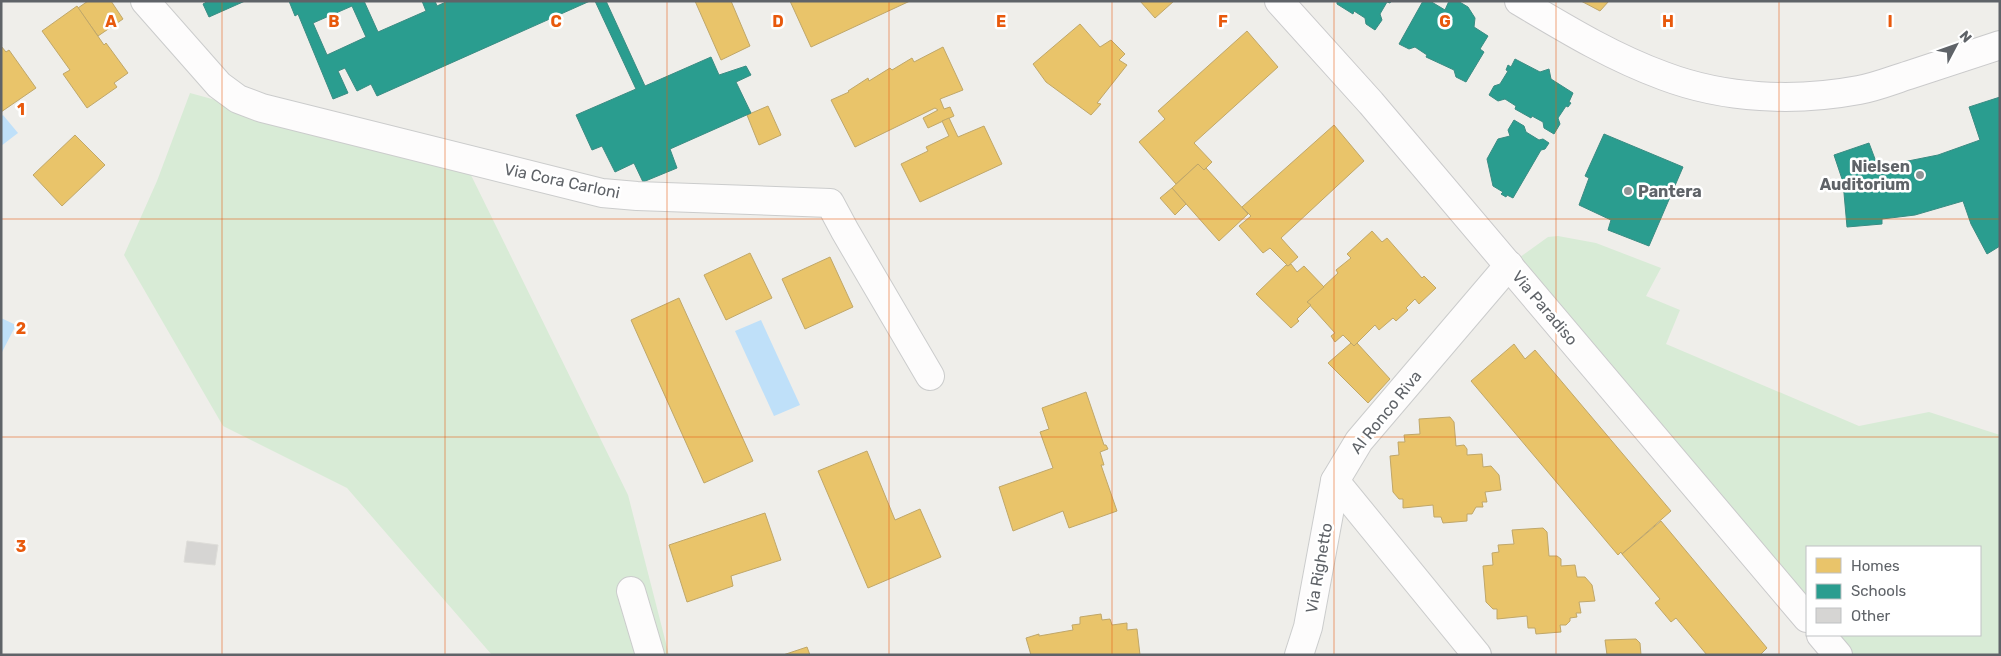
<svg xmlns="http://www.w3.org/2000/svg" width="2001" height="656" font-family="Rubik,sans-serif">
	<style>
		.green { fill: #d8ebd6 }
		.water { fill: #bfe0f9 }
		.homes { fill: #e9c46a; stroke: #c0a769 }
		.schools { fill: #2a9d8f; stroke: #3a8c83; fill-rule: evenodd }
		.building { fill: #d6d5d3; stroke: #deddd9 }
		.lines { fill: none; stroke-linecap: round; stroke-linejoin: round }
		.minor-casing { stroke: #cbcccc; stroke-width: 30 }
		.secondary-casing { stroke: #cacacb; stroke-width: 30 }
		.minor { stroke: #fdfcfc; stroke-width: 28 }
		.secondary { stroke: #fdfcfc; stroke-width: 28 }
		.grid { fill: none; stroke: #e8590c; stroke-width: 1; stroke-opacity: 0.55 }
		.poi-dot { fill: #919496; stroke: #fff; stroke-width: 2 }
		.labels { text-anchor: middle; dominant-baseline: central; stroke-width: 5; stroke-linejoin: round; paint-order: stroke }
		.poi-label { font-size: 16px; font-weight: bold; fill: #5f6368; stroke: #fff; text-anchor: end }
		.street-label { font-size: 16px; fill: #5f6368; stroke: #fff }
		.grid-label { font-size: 16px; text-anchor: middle; font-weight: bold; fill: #e8590c; stroke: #fff; stroke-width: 5; stroke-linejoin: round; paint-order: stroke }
	</style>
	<rect width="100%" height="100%" fill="#efeeea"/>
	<!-- green -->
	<g class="green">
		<polygon points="190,93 468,169 628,495 669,655 492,655 347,488 223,426 124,255 157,181"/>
		<polygon points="1558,236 1596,243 1661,268 1646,296 1680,310 1666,344 1859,426 1929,412 2000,435 2000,655 1838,655 1821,635 1980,635 1980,547 1807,547 1807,618 1509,265 1548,237"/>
	</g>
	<!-- water -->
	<g class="water">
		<polygon points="3,115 18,133 1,146 1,117"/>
		<polygon points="1,318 16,325 1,354"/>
		<polygon points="761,320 800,405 774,416 735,331"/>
	</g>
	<!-- homes -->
	<g class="homes">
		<polygon points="88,1 111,1 123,19 98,36 78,8"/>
		<polygon points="695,1 731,1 750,46 721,60"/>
		<polygon points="790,1 910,1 811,47"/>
		<polygon points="1140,1 1174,1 1155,18"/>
		<polygon points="1581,1 1609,1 1600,11"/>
		<polygon points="77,6 104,45 106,43 128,73 114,83 117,87 87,108 63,74 70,70 42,31"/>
		<polygon points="1080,24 1100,47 1111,40 1125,54 1119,60 1127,65 1097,103 1101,104 1091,115 1046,82 1033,64"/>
		<polygon points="1247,31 1278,67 1194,143 1212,162 1204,170 1198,164 1176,184 1139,142 1165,119 1158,111"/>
		<polygon points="1,46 6,52 9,50 36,88 1,112"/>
		<polygon points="943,47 963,90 940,99 944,109 950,107 954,116 928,128 923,118 938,110 935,108 855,147 831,100 849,92 848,91 868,78 869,81 890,68 892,70 912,58 914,62"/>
		<polygon points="768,106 781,135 759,145 747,115"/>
		<polygon points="949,118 958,137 984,126 1002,164 920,202 901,164 928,151 926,147 949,136 942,121"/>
		<polygon points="1334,125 1364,161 1281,238 1298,257 1288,266 1270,248 1263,253 1239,226 1251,216 1242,207"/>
		<polygon points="75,135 105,165 62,206 33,175"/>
		<polygon points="1198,164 1204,170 1206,168 1248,214 1219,241 1172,188"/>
		<polygon points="1172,188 1186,204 1175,215 1160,198"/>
		<polygon points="1372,231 1382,242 1387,238 1422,278 1424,276 1436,288 1419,304 1415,299 1406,308 1408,310 1396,321 1393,318 1379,330 1375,325 1354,346 1343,335 1335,342 1331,336 1335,333 1307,302 1338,273 1336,270 1351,258 1347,254"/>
		<polygon points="750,253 772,298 726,320 704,275"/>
		<polygon points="830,257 853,307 805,329 782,279"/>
		<polygon points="1291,264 1297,272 1304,266 1324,287 1307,302 1311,305 1297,319 1299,321 1291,328 1256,294 1286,265 1288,266"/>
		<polygon points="679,298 753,461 704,483 631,320"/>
		<polygon points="1351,343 1354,346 1357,343 1390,379 1368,403 1328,363"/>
		<polygon points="1514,344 1525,359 1535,350 1671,511 1622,554 1621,552 1618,555 1471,381"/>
		<polygon points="1086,392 1104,445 1106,445 1108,449 1100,452 1104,465 1101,465 1117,511 1069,528 1063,511 1013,531 999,487 1053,468 1040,432 1049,429 1042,408"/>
		<polygon points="1450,417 1454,422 1456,446 1464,445 1467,449 1467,455 1482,454 1483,467 1491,466 1499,475 1501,490 1485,492 1487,502 1482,502 1483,507 1476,507 1472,514 1467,514 1467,521 1443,523 1441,517 1434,517 1433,505 1403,508 1403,499 1399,499 1393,492 1390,456 1399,455 1398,442 1405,442 1404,435 1420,434 1419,419"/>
		<polygon points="867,451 895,520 920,509 941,557 868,588 818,471"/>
		<polygon points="765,513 781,560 731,576 733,586 687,602 669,545"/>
		<polygon points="1661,521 1767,648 1760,655 1707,655 1676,618 1671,622 1655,603 1660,599 1622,554"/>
		<polygon points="1543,528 1547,532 1549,556 1557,556 1561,559 1561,566 1575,565 1577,577 1585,577 1592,585 1595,601 1579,602 1581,613 1576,613 1577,617 1570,618 1570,621 1566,625 1560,625 1561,632 1536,634 1535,628 1528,628 1527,616 1497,619 1497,609 1493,609 1486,602 1483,566 1493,565 1492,553 1499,552 1498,545 1514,544 1512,530"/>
		<polygon points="1101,614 1102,620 1110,619 1112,625 1127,623 1127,630 1137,629 1140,655 1031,655 1026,638 1039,634 1039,636 1073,630 1072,625 1080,624 1080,617"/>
		<polygon points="1636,639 1640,643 1641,655 1607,655 1605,640"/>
		<polygon points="807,647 810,655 783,655"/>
	</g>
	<!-- schools -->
	<g class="schools">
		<polygon points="208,1 245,1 209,17 203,4"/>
		<path d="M289 1H364L378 32 426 11 422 1H435L437 6 448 1H590L377 96 371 84 357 91 345 68 338 71 348 93 333 99 298 14 295 16ZM352 6 366 37 327 55 313 23Z"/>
		<polygon points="595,1 606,1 645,86 711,57 719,75 746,66 751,75 736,82 751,113 670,149 677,168 643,182 634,163 615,172 602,146 592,150 576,115 636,89"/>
		<polygon points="1337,1 1391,1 1390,3 1387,2 1380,14 1382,20 1375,30 1366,24 1365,18 1354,11 1353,14 1337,4"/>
		<polygon points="1423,1 1430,1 1445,10 1449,1 1458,1 1468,7 1475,18 1474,27 1488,36 1480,49 1484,52 1466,82 1456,77 1454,70 1426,57 1427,55 1415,47 1409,49 1399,44"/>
		<polygon points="1515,59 1540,72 1549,69 1551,79 1573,93 1569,102 1571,103 1568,107 1566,106 1558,118 1560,124 1554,134 1544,128 1543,122 1532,116 1531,118 1515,109 1516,106 1505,99 1498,101 1489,95 1494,86 1500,84 1508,71 1506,70 1508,65 1511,67"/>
		<polygon points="2000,97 2000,246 1987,254 1971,224 1963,201 1915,215 1882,219 1882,224 1847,227 1843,182 1834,155 1869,143 1878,167 1938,155 1980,140 1969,107"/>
		<polygon points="1514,120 1524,126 1526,132 1539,140 1543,139 1549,143 1545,149 1541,150 1513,198 1507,195 1506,197 1501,194 1503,192 1493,186 1487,159 1498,139 1510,136 1508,130"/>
		<polygon points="1604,134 1683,167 1649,246 1608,230 1611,220 1579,205 1589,178 1585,176"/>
	</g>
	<!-- building -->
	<polygon class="building" points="187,541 218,545 215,565 184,562"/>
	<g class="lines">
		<defs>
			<g id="minor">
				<polyline points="145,1 219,85 238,99 262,108 602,193 637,196 830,203 845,231 930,376"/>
				<polyline points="631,591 650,655"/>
				<polyline points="1299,655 1308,627 1335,481"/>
				<polyline points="1477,655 1335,481 1359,441 1509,265"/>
			</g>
			<g id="secondary">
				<polyline points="1279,1 1371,103 1807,618"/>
				<path d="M1519 1C1566 29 1612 57 1664 76 1725 99 1795 102 1859 90 1876 87 1893 80 1909 75 1940 65 1970 55 2000 45"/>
				<polyline points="1821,635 1838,655"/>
			</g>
		</defs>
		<!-- minor casing -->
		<use href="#minor" class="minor-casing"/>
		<!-- secondary casing -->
		<use href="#secondary" class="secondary-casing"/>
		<!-- minor -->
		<use href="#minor" class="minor"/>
		<!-- secondary -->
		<use href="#secondary" class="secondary"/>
	</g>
	<!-- grid -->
	<path class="grid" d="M222 1V655M445 1V655M667 1V655M889 1V655M1112 1V655M1334 1V655M1556 1V655M1779 1V655M1 219H2000M1 437H2000"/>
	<!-- markers -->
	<g class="poi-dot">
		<circle cx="1920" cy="175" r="5"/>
		<circle cx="1628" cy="191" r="5"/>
	</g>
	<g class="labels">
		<!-- poi labels -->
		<g class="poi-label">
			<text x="1910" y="166">Nielsen<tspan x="1910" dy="18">Auditorium</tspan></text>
			<text x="1638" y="191" text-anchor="start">Pantera</text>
		</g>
		<!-- street labels -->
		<g class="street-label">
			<text transform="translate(562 181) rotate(12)">Via Cora Carloni</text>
			<text transform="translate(1545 308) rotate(50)">Via Paradiso</text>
			<text transform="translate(1386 412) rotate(-51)">Al Ronco Riva</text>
			<text transform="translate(1319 568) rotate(-80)">Via Righetto</text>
		</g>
	</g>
	<g class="grid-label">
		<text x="111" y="27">A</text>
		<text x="334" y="27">B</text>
		<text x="556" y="27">C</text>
		<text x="778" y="27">D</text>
		<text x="1001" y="27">E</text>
		<text x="1223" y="27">F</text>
		<text x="1445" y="27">G</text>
		<text x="1668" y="27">H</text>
		<text x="1890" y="27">I</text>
		<text x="21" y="115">1</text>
		<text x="21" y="334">2</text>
		<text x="21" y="552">3</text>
	</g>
	<!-- border -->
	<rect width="2001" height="656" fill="none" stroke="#5f6368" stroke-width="5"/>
	<!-- legend -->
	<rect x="1806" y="546" width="175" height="90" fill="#ffffff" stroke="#bfc1c3"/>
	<rect x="1816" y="558" width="25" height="15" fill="#e9c46a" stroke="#bfc1c3"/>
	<text x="1851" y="571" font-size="15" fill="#5f6368">Homes</text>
	<rect x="1816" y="584" width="25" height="15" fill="#2a9d8f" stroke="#bfc1c3"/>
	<text x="1851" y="596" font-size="15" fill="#5f6368">Schools</text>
	<rect x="1816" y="608" width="25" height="15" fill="#d6d5d3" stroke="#bfc1c3"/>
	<text x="1851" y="621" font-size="15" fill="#5f6368">Other</text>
	<!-- north arrow -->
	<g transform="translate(1956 45) rotate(49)" stroke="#ffffff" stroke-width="4" paint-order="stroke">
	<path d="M0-4L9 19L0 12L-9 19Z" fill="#5f6368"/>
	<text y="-8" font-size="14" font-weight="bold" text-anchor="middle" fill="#5f6368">N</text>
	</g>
</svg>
